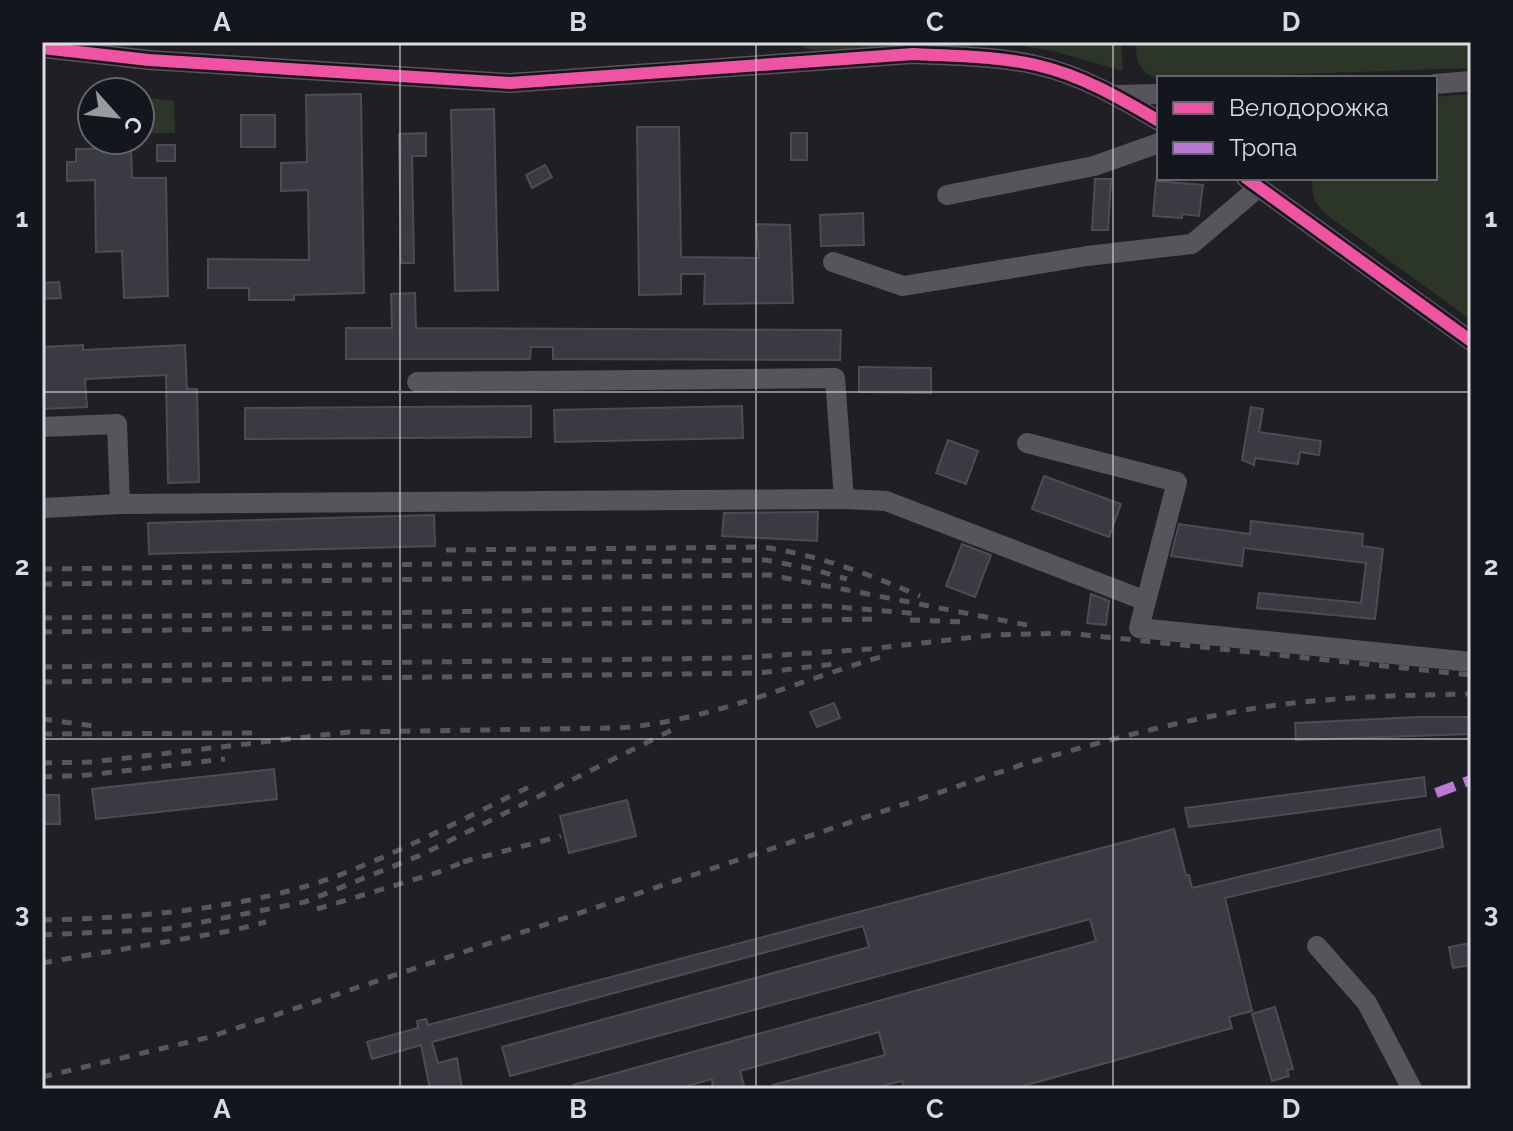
<svg xmlns="http://www.w3.org/2000/svg" width="1513" height="1131" font-family="Raleway,sans-serif">
	<style>
		.green { fill: #2b3626 }
		.building { fill: #393a42; stroke: #4c4d50; stroke-width: 2 }
		.lines { fill: none; stroke-linecap: round; stroke-linejoin: round }
		.minor { stroke: #57555b; stroke-width: 20 }
		.rail { stroke: #58575b; stroke-width: 5; stroke-dasharray: 10 10; stroke-linecap: butt }
		.quiet { stroke: #ba77d6; stroke-width: 10; stroke-dasharray: 20 10; stroke-linecap: butt }
		.cycleway-casing { stroke: #14161d; stroke-width: 17 }
		.cycleway { stroke: #f153a3; stroke-width: 12 }
		.grid { fill: none; stroke: #dadbe0; stroke-width: 2; stroke-opacity: 0.55 }
		.neatline { fill: none; stroke: #dadbe0; stroke-width: 3 }
		.grid-label { font-size: 26px; text-anchor: middle; font-weight: bold; fill: #dadbe0 }
	</style>
	<rect width="100%" height="100%" fill="#202024"/>
	<!-- green -->
	<g class="green">
		<polygon points="796,42 890,42 876,49 809,50"/>
		<polygon points="999,42 1121,42 1123,71 1053,51"/>
		<path d="M1135 42H1471V68L1159 79C1139 73 1137 62 1135 42Z"/>
		<path d="M1471 94V320L1331 218C1316 206 1310 197 1313 178H1435V97Z"/>
		<polygon points="140,97 174,101 175,133 140,133"/>
	</g>
	<!-- building -->
	<g class="building">
		<polygon points="361,94 364,293 294,295 294,300 249,300 249,288 208,288 208,259 309,260 308,190 281,191 281,163 307,162 306,95"/>
		<polygon points="494,109 498,290 455,291 451,110"/>
		<rect x="241" y="115" width="34" height="32"/>
		<polygon points="637,127 679,127 681,257 759,258 756,224 790,225 793,303 704,304 705,274 681,274 681,294 639,295"/>
		<polygon points="426,133 426,156 412,156 414,263 401,263 399,134"/>
		<rect x="791" y="133" width="16" height="27"/>
		<rect x="157" y="145" width="18" height="16"/>
		<polygon points="131,148 132,178 166,178 168,296 124,298 122,251 96,252 95,180 67,181 67,162 76,162 76,149"/>
		<polygon points="545,165 552,177 532,188 526,175"/>
		<polygon points="1095,179 1111,179 1108,230 1092,230"/>
		<polygon points="1156,181 1203,185 1199,216 1182,214 1182,218 1153,216"/>
		<polygon points="863,213 864,245 821,246 820,215"/>
		<polygon points="59,282 61,298 42,299 42,283"/>
		<polygon points="415,293 416,328 841,330 840,360 553,359 553,347 531,347 530,359 346,359 346,328 392,328 391,294"/>
		<polygon points="83,345 83,350 185,345 187,389 197,389 199,482 168,483 166,375 85,379 87,407 42,409 42,347"/>
		<polygon points="859,367 931,368 931,393 859,392"/>
		<polygon points="531,406 531,437 245,439 245,408"/>
		<polygon points="742,406 743,438 555,442 554,410"/>
		<polygon points="1251,407 1263,409 1259,432 1321,441 1319,455 1300,452 1298,464 1255,458 1254,465 1242,460"/>
		<polygon points="948,440 978,451 966,484 936,473"/>
		<polygon points="1044,476 1121,504 1109,537 1032,509"/>
		<polygon points="818,512 817,541 722,536 724,513"/>
		<polygon points="434,515 435,546 149,554 148,523"/>
		<polygon points="1251,521 1363,534 1362,546 1383,549 1375,619 1257,608 1259,593 1361,603 1366,563 1244,548 1242,566 1171,556 1179,524 1250,534"/>
		<polygon points="962,544 991,555 975,597 946,586"/>
		<polygon points="1091,594 1109,601 1106,625 1087,623"/>
		<polygon points="834,703 840,718 817,727 810,712"/>
		<polygon points="1419,717 1471,717 1471,734 1296,740 1295,723"/>
		<polygon points="274,769 277,799 96,819 92,789"/>
		<polygon points="1424,777 1426,796 1189,827 1185,808"/>
		<polygon points="42,795 59,795 60,824 42,824"/>
		<polygon points="627,800 636,836 569,853 560,816"/>
		<polygon points="1174,829 1186,875 1189,875 1192,888 1440,829 1443,847 1225,898 1252,1011 1229,1017 1232,1028 1012,1089 904,1089 902,1081 870,1089 774,1089 773,1085 885,1055 879,1032 740,1071 745,1089 713,1089 712,1079 676,1089 574,1089 573,1085 1096,941 1090,919 510,1076 502,1047 869,947 863,926 432,1042 438,1063 457,1058 462,1089 430,1089 421,1045 372,1059 367,1042 418,1028 417,1021 426,1019 428,1025"/>
		<polygon points="1471,943 1471,965 1453,968 1449,947"/>
		<polygon points="1275,1007 1293,1069 1287,1070 1289,1076 1272,1081 1252,1014"/>
	</g>
	<g class="lines">
		<!-- minor -->
		<g class="minor">
			<path d="M42 48 149 60 510 83 913 54C954 56 996 56 1036 65 1081 75 1120 98 1159 121"/>
			<polyline points="1435,84 1471,81"/>
			<polyline points="1116,95 1159,94"/>
			<polyline points="1246,178 1471,341"/>
			<polyline points="947,195 1094,166 1159,143"/>
			<polyline points="833,262 903,286 1087,256 1192,244 1259,187"/>
			<polyline points="417,382 835,378 844,499 886,501 1146,601"/>
			<polyline points="42,427 117,424 120,504 844,499"/>
			<polyline points="1027,443 1177,482 1139,628 1471,662"/>
			<polyline points="42,508 120,504"/>
			<polyline points="1317,946 1367,1003 1412,1089"/>
		</g>
		<!-- rail -->
		<g class="rail">
			<path d="M446 550 762 547C819 555 868 574 920 596"/>
			<polyline points="42,569 765,560 808,568 847,579"/>
			<polyline points="42,584 770,575 1037,627"/>
			<polyline points="42,618 826,606 921,614"/>
			<polyline points="910,620 968,622"/>
			<polyline points="42,632 882,619"/>
			<polyline points="42,667 738,658 869,649 993,635 1067,633 1471,675"/>
			<polyline points="42,682 759,673 833,664"/>
			<polyline points="42,719 94,726"/>
			<polyline points="42,734 262,733"/>
			<path d="M42 763 92 762 349 732 618 728C712 721 797 681 887 655"/>
			<polyline points="42,777 88,775 225,759"/>
			<polyline points="463,862 561,836"/>
			<polyline points="317,909 439,872 471,859"/>
			<path d="M42 920C137 918 247 909 337 876 403 851 467 817 531 786"/>
			<polyline points="42,935 167,929 305,902 421,855 676,728"/>
			<polyline points="42,963 235,930 266,922"/>
			<path d="M42 1077 210 1037 1024 764C1103 741 1181 720 1263 707 1331 697 1402 695 1471 694"/>
		</g>
		<!-- quiet -->
		<polyline class="quiet" points="1436,793 1471,780"/>
		<defs>
			<g id="cycleway">
				<path d="M42 48 149 60 510 83 913 54C954 56 996 56 1036 65 1081 75 1120 98 1159 121"/>
				<polyline points="1246,178 1471,341"/>
			</g>
		</defs>
		<!-- cycleway casing -->
		<use href="#cycleway" class="cycleway-casing"/>
		<!-- cycleway -->
		<use href="#cycleway" class="cycleway"/>
	</g>
	<!-- grid -->
	<path class="grid" d="M400 42V1089M756 42V1089M1113 42V1089M42 392H1471M42 739H1471"/>
	<!-- border -->
	<rect width="1513" height="1131" fill="none" stroke="#14161d" stroke-width="88"/>
	<!-- legend -->
	<rect x="1157" y="76" width="280" height="104" fill="#14161d" stroke="#63656b" stroke-width="2"/>
	<rect x="1173" y="102" width="40" height="12" fill="#f153a3" stroke="#63656b" stroke-width="2"/>
	<text x="1229" y="116" font-size="24" fill="#dadbe0">Велодорожка</text>
	<rect x="1173" y="142" width="40" height="12" fill="#ba77d6" stroke="#63656b" stroke-width="2"/>
	<text x="1229" y="156" font-size="24" fill="#dadbe0">Тропа</text>
	<!-- north arrow -->
	<g transform="translate(116 116) rotate(117)"><circle r="38" fill="#14161d" stroke="#63656b" stroke-width="2"/>
	<path d="M0-6L14 30L0 20L-14 30Z" fill="#999a9e"/>
	<text y="-12" font-size="22" font-weight="bold" text-anchor="middle" fill="#dadbe0">С</text>
	</g>
	<rect x="44" y="44" width="1425" height="1043" class="neatline"/>
	<g class="grid-label">
		<text x="222" y="31">A</text>
		<text x="578" y="31">B</text>
		<text x="935" y="31">C</text>
		<text x="1291" y="31">D</text>
		<text x="22" y="227">1</text>
		<text x="1491" y="227">1</text>
		<text x="22" y="575">2</text>
		<text x="1491" y="575">2</text>
		<text x="22" y="922">3</text>
		<text x="1491" y="922">3</text>
		<text x="222" y="1118">A</text>
		<text x="578" y="1118">B</text>
		<text x="935" y="1118">C</text>
		<text x="1291" y="1118">D</text>
	</g>
</svg>
